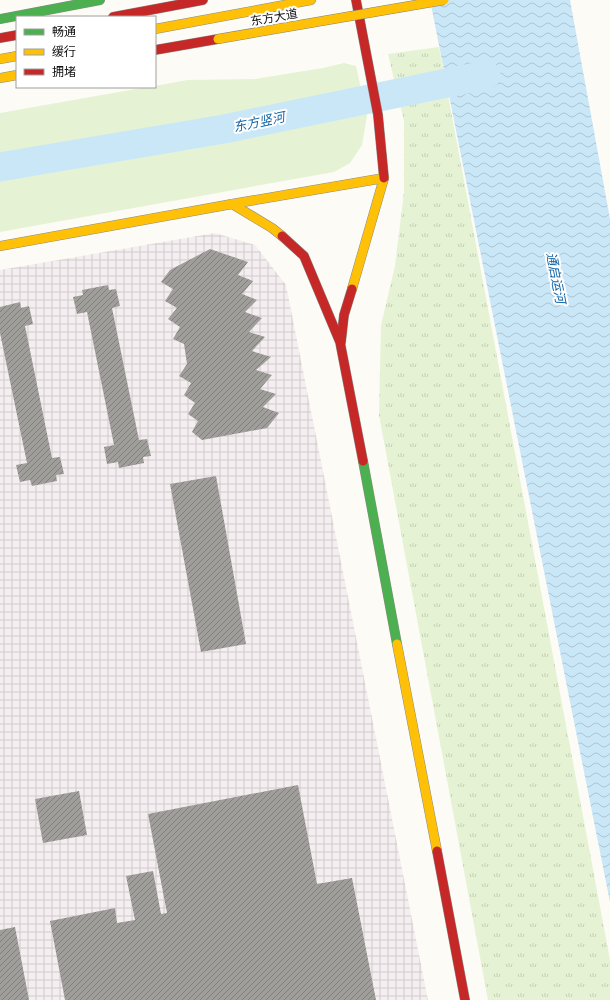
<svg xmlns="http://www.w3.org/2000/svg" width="610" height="1000" font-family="'IBM Plex Serif','Noto Sans SC',serif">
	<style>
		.industrial { fill: url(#industrial-grid) }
		.grass { fill: #e5f3d4 }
		.park { fill: url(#park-tufts) }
		.water { fill: url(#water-waves) }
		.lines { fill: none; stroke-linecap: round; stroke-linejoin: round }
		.river { stroke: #cae7f8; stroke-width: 29 }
		.building { fill: url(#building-hatch) }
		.fast-casing { stroke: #8c8c89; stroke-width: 10 }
		.slow-casing { stroke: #8c8c89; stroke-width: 10 }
		.jam-casing { stroke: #8c8c89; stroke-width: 10 }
		.fast { stroke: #4caf50; stroke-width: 9 }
		.slow { stroke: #ffc107; stroke-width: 9 }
		.jam { stroke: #c62828; stroke-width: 9 }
		.slow-bridge-casing { stroke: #838380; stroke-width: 10; stroke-linecap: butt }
		.slow-bridge { stroke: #ffc107; stroke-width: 9 }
		.labels { text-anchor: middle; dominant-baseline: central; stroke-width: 4; stroke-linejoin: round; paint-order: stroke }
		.street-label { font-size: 12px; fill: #0f0f0f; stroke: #fff }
		.water-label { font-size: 13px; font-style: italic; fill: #1365a7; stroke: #fff }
	</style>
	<defs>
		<pattern id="industrial-grid" width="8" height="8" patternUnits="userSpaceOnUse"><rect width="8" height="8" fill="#f4eef1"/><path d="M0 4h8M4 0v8" fill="none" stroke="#d0cbcd"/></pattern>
		<pattern id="park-tufts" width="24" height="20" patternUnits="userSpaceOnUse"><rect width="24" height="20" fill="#e5f3d4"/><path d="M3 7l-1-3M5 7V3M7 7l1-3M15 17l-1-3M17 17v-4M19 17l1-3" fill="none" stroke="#c3cfb5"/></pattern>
		<pattern id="water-waves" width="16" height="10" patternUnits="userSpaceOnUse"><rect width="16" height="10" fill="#cae7f8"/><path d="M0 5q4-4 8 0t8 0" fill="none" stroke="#acc5d3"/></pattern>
		<pattern id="building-hatch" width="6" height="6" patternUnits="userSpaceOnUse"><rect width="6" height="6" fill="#a09e9a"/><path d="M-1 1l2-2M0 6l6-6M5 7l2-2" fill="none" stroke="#817f7c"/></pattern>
	</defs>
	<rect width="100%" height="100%" fill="#fcfbf5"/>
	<!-- industrial -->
	<polygon class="industrial" points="215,233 255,245 286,285 428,1000 0,1000 0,270"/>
	<!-- grass -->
	<polygon class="grass" points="344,63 356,66 367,116 362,145 350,163 334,172 0,232 0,113 147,87 155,87 155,86 187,80 255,79 323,68"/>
	<!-- park -->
	<polygon class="park" points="439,47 610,960 610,1000 488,1000 379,415 381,325 395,266 404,192 404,121 388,54"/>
	<!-- water -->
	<polygon class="water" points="430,0 570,0 610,219 610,902"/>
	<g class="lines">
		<!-- river -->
		<polyline class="river" points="0,167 224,129 486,75"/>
	</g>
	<!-- building -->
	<g class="building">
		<polygon points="210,249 248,262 238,275 253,281 242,294 257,300 245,312 262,318 249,332 265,337 252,351 271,357 256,370 272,375 260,389 276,394 263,407 279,413 267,428 202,440 192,432 198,421 188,414 195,403 184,395 191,383 179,376 187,364 184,344 173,339 180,327 168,319 177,308 165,301 173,289 161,282 170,270"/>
		<polygon points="108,285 109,290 116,289 120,306 112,308 139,440 147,439 151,456 143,457 144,463 119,468 118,462 107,464 104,447 114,445 87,312 77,314 73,297 83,295 82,290"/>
		<polygon points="20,302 21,308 29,306 33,324 25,326 52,458 60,457 64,474 56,475 57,481 32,486 30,480 20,482 16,465 27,463 0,333 0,307"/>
		<polygon points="216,476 246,644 201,652 170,484"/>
		<polygon points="298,785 317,884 352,878 376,1000 65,1000 50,921 115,908 117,923 135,920 126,876 153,871 161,914 167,913 148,814"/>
		<polygon points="79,791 87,835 43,843 35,799"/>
		<polygon points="15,927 29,1000 0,1000 0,930"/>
	</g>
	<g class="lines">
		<defs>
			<g id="fast">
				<polyline points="0,19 100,0"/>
				<polyline points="363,461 397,644"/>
			</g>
			<g id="slow">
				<polyline points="155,29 311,0"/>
				<polyline points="0,59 17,56"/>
				<polyline points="0,78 17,75"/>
				<polyline points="232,204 384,178 352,289"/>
				<polyline points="0,246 232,204 272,228 282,236"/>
				<polyline points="397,644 437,851"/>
			</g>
			<g id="jam">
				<polyline points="356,0 378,115 384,178"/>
				<polyline points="113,17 203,0"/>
				<polyline points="0,38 17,35"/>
				<polyline points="155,50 218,39"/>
				<polyline points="282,236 304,256 340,342 363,461"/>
				<polyline points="341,342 344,315 352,289"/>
				<polyline points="437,851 465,1000"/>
			</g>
		</defs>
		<!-- fast casing -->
		<use href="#fast" class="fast-casing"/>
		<!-- slow casing -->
		<use href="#slow" class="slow-casing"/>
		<!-- jam casing -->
		<use href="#jam" class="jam-casing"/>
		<!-- fast -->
		<use href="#fast" class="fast"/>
		<!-- slow -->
		<use href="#slow" class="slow"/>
		<!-- jam -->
		<use href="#jam" class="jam"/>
		<defs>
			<polyline id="slow-bridge" points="218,39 444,0"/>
		</defs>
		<!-- slow-bridge casing -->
		<use href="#slow-bridge" class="slow-bridge-casing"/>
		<!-- slow-bridge -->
		<use href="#slow-bridge" class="slow-bridge"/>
	</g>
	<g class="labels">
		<!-- street labels -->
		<g class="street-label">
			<text transform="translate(274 17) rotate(-10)">东方大道</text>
		</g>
		<!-- water labels -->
		<g class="water-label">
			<text transform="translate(259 122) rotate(-12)">东方竖河</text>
			<text transform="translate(556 278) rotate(79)">通启运河</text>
		</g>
	</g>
	<!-- legend -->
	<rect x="16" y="16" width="140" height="72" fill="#ffffff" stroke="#9f9f9f"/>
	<rect x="24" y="29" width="20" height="6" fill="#4caf50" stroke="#9f9f9f"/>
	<text x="52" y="36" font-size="12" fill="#0f0f0f">畅通</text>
	<rect x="24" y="49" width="20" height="6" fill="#ffc107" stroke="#9f9f9f"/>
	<text x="52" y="56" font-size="12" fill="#0f0f0f">缓行</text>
	<rect x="24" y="69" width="20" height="6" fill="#c62828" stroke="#9f9f9f"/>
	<text x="52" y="76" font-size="12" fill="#0f0f0f">拥堵</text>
</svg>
